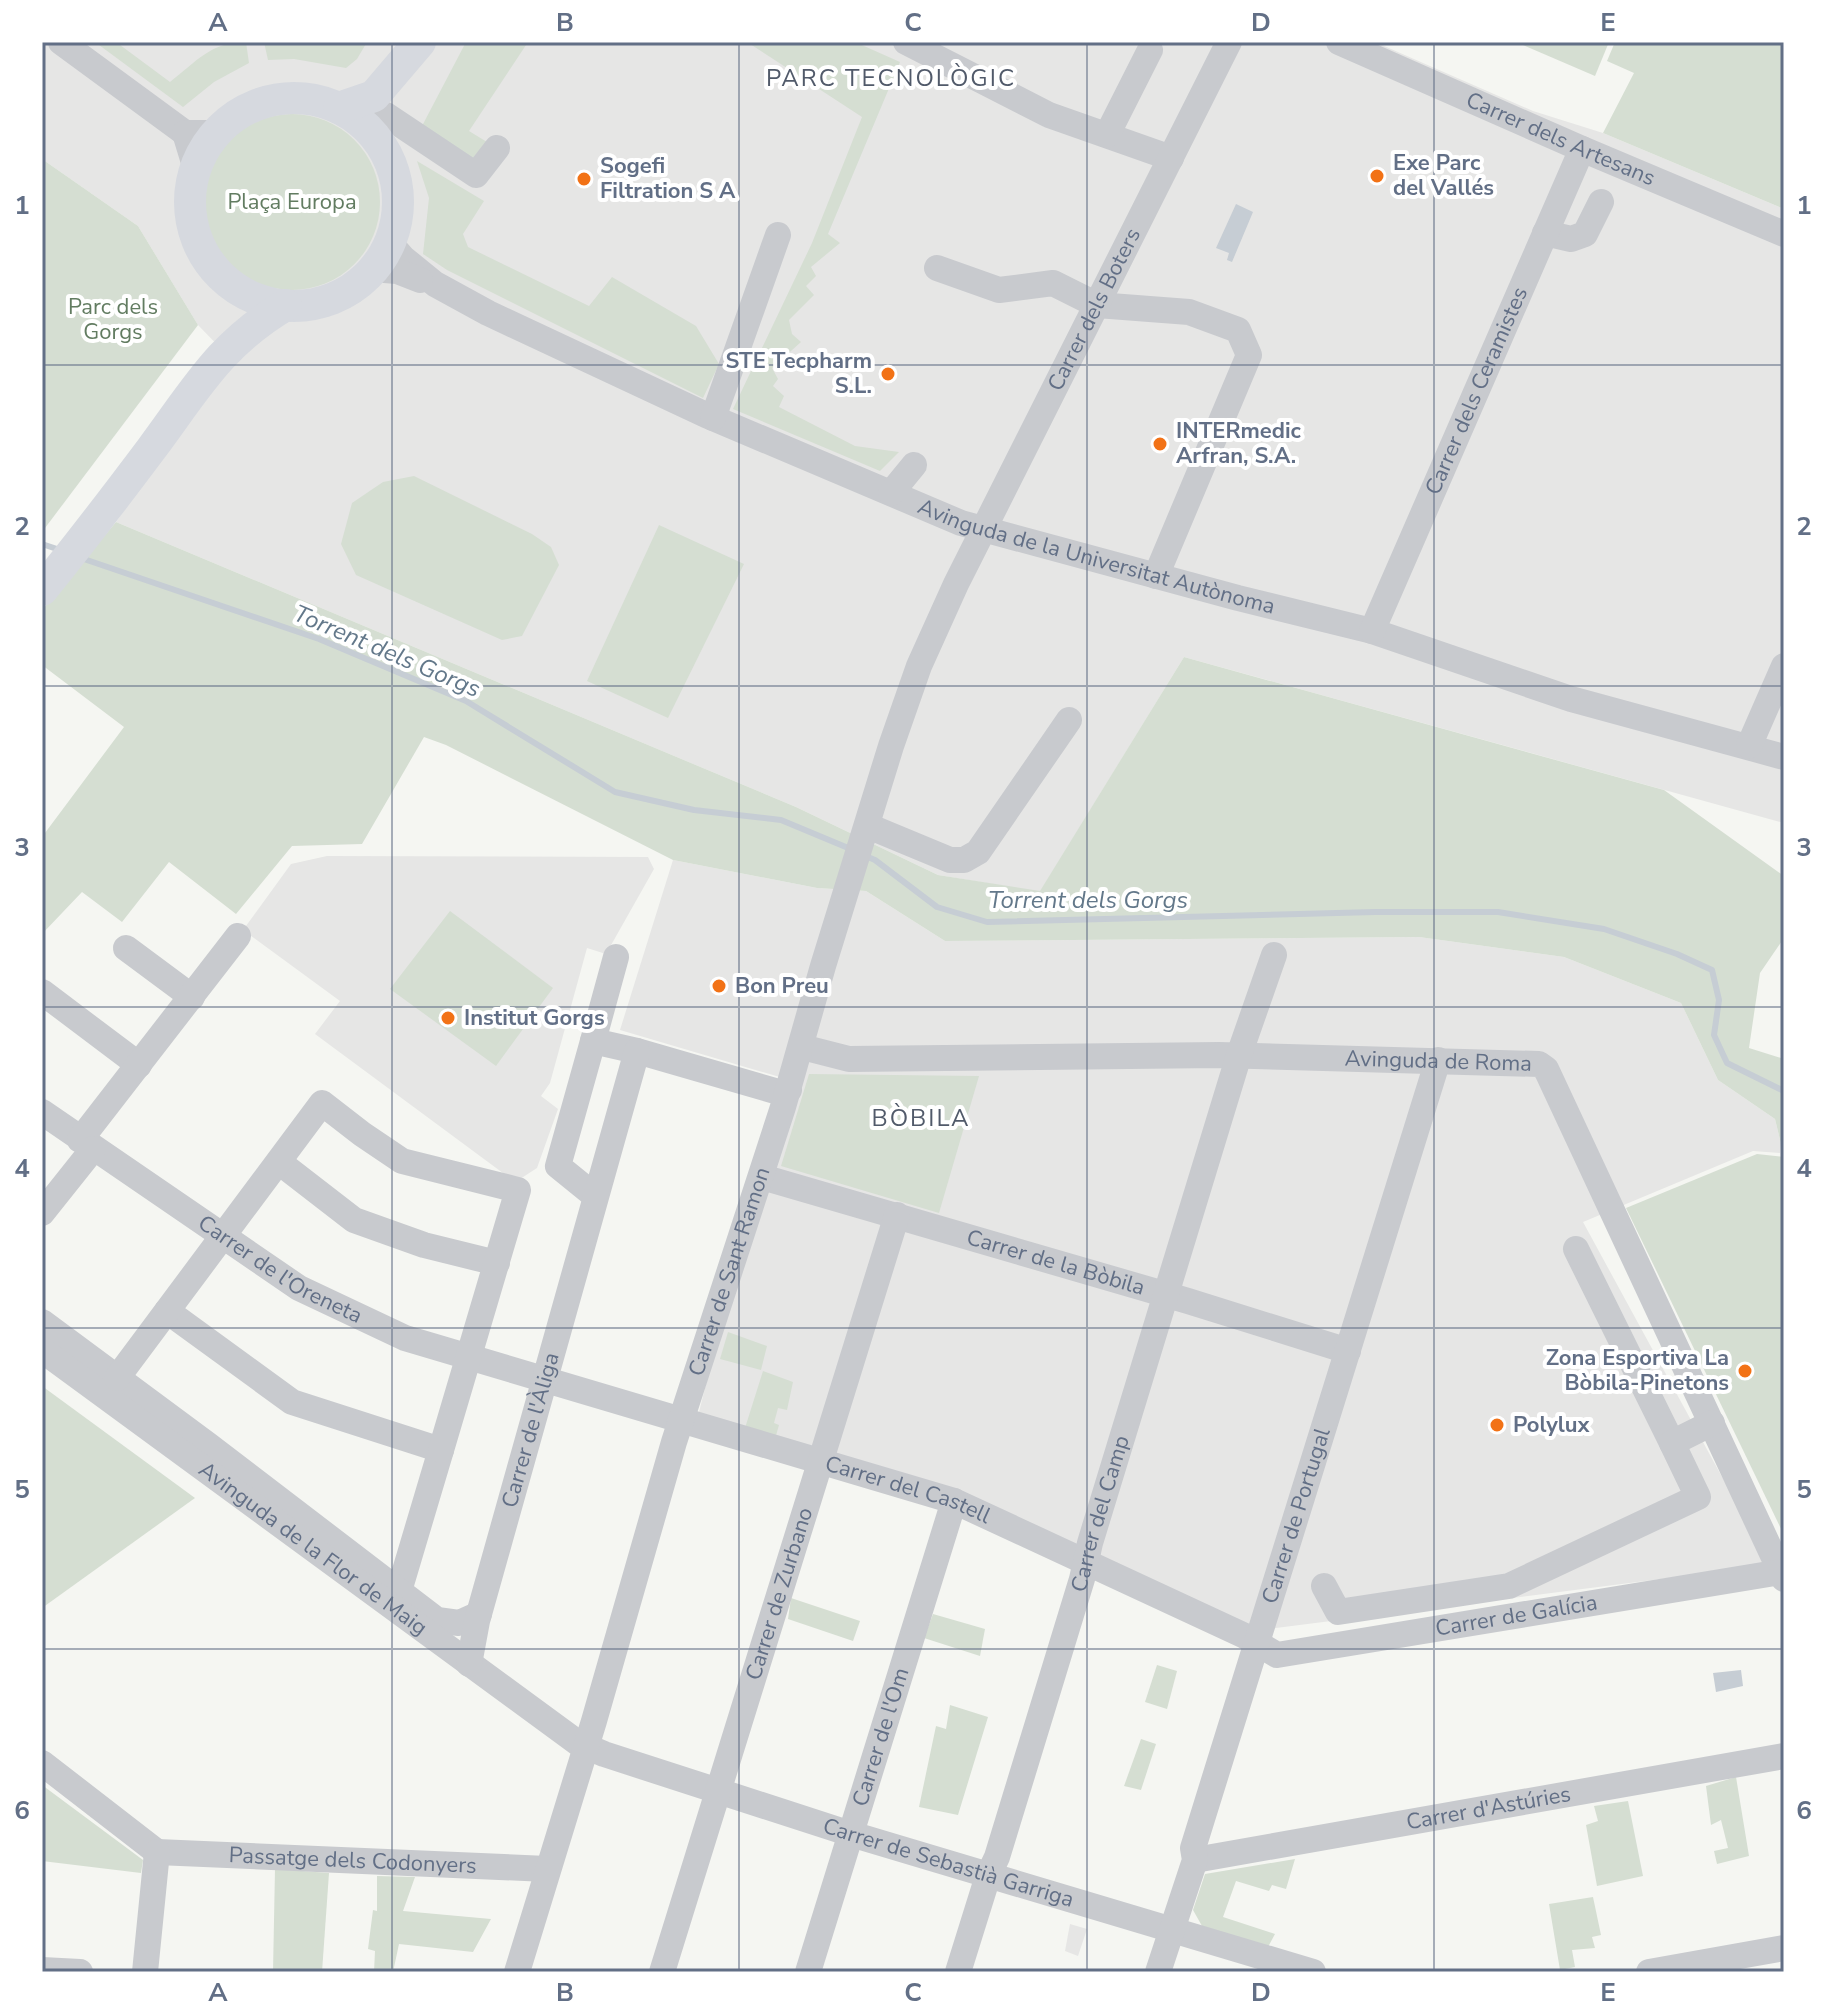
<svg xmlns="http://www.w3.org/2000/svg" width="1826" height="2014" font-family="'Nunito Sans',sans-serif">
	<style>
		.built { fill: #e6e6e5 }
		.green { fill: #d5ded2 }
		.water { fill: #c6cdd4 }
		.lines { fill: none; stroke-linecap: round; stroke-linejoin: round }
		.stream { stroke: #c6cdd4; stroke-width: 6 }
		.minor { stroke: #c8cace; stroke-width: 26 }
		.major { stroke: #d6d9df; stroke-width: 32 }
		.grid { fill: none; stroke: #626f86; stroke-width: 2; stroke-opacity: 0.55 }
		.poi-dot { fill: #f27216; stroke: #fff; stroke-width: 3 }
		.labels { text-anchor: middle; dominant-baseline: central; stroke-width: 8; stroke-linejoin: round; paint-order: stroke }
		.street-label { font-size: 22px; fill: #626f86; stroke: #fff }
		.poi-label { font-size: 22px; font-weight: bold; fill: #626f86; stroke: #fff; text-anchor: start }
		.park-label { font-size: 22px; fill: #627c61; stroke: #fff }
		.neighbourhood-label { font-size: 24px; letter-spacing: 2px; fill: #515a6a; stroke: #fff }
		.water-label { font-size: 24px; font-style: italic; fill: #63788a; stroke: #fff }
		.neatline { fill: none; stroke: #626f86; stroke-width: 3 }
		.grid-label { font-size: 26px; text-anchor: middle; font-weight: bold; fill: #626f86 }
	</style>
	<rect width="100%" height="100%" fill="#f5f6f2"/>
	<!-- built -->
	<g class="built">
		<polygon points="42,42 1375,42 1533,111 1603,133 1784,209 1784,823 1184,657 1040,892 938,875 796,807 116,522 231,359 198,325 138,226 42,159"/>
		<polygon points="327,856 648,857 654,869 606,954 587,948 550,1083 541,1096 558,1109 537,1168 520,1179 511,1179 315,1034 340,1001 243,930 291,864"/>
		<polygon points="673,860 817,888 866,891 945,941 1419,937 1564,957 1681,1003 1718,1080 1775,1119 1781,1144 1780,1153 1753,1151 1583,1222 1770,1565 1253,1631 698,1416 783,1078 620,1030"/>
		<polygon points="1070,1924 1087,1929 1078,1956 1065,1951"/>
	</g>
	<!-- green -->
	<g class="green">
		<path d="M95 42H116L170 82C197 61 211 42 246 42L249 63 214 82 183 107Z"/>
		<polygon points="264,42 367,42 357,59 346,68 294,59 268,60"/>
		<polygon points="466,42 528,42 469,131 487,142 471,160 422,126"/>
		<polygon points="747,42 855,42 900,62 828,234 840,243 811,267 816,276 806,286 814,295 789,320 792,334 801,342 772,368 778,379 773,386 784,396 779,407 855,446 899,452 880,471 733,409 812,243 862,117"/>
		<polygon points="1516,42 1609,42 1595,76"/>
		<polygon points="1615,42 1784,42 1784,209 1603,133 1634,73 1607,61"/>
		<circle cx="292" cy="202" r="88"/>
		<polygon points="42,159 138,226 198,325 42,532"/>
		<polygon points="417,161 484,201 463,234 468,247 589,306 612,277 696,326 719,364 703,398 447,270 423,254 429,198"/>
		<polygon points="414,476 532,534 551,547 559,565 522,636 502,640 356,575 341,544 352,503 383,482"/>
		<polygon points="116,522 796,807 938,875 1040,891 1184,657 1664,790 1784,876 1784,938 1760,973 1749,1048 1784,1059 1784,1144 1781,1144 1775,1119 1718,1080 1681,1003 1564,957 1419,937 945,941 866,891 817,888 673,860 446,745 424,737 362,844 292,846 236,914 169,862 122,922 82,892 42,934 42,837 124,727 42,665 42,610"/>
		<polygon points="659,525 744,564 668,718 587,681"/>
		<polygon points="450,911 553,988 496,1066 390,989"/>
		<polygon points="809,1074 979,1076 939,1213 781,1166"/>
		<polygon points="1757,1154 1784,1157 1784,1535 1626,1208"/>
		<polygon points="728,1332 767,1346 761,1370 720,1359"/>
		<polygon points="763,1371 793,1382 787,1410 778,1408 774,1423 779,1425 775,1439 745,1428"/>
		<polygon points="42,1386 195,1498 42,1608"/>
		<polygon points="791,1598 860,1621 853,1641 788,1619"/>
		<polygon points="933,1614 985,1629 980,1656 924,1638"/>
		<polygon points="1157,1665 1177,1671 1167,1709 1145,1702"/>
		<polygon points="950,1705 988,1717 958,1815 919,1807 936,1726 946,1729"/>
		<polygon points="1141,1739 1156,1744 1141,1790 1124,1786"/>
		<polygon points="1736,1777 1749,1856 1717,1864 1714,1851 1728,1848 1721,1820 1711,1825 1706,1786"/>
		<polygon points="42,1785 143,1860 141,1873 42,1861"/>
		<polygon points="1628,1801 1643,1876 1597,1886 1586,1825 1598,1821 1594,1806"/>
		<polygon points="1295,1859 1286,1889 1272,1885 1269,1891 1236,1881 1223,1917 1275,1934 1268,1947 1202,1926 1193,1910 1205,1874"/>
		<polygon points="275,1869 329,1873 322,1972 273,1972"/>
		<polygon points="377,1876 415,1877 403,1911 491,1919 473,1952 399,1944 393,1972 374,1972 375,1951 368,1949 373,1910 377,1911"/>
		<polygon points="1593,1897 1601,1935 1592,1937 1595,1948 1572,1950 1575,1967 1560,1970 1549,1904"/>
	</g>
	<!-- water -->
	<g class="water">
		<polygon points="1236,204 1253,212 1232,262 1227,260 1229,253 1216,248"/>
		<polygon points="1741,1670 1743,1686 1716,1692 1713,1673"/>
	</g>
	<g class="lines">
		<!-- stream -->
		<g class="stream">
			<polyline points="42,544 63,551"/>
			<polyline points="81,558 319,639 466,701 615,792 694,810 781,820 853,850"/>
			<polyline points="863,855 875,860 937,907 987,922 1375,912 1498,912 1604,929 1677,954 1712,970 1719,1000 1714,1035 1727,1063 1784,1091"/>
		</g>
		<!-- minor -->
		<g class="minor">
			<polyline points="61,42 185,133 216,133"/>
			<polyline points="906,42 1049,115 1171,158"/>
			<path id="s1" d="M1339 42 1582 149 1784 234"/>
			<polyline points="386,115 476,175 497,148"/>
			<polyline points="185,133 196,169"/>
			<polyline points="1107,135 1150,50"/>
			<polyline points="1545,233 1571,239 1585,234 1601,202"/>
			<path id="s2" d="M389 242 403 258 435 284 488 313 706 415 961 523 1238 598 1372 631 1571 699 1784 757"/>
			<polyline points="937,268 999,290 1053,283 1097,305 1189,312 1238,330 1249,355 1156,576"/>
			<polyline points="372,269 397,271 420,280"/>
			<polyline points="713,418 778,235"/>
			<polyline points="891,493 914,465"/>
			<path id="s3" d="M1372 631 1582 149"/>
			<polyline points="1749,746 1784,666"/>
			<polyline points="868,826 950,860 964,860 978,852 1069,720"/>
			<polyline points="126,948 192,997"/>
			<polyline points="42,992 139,1065"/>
			<polyline points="593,1041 616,957"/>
			<path id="s4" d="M802 1047 849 1059 1219 1055 1539 1064 1546 1069 1784 1579"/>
			<path id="s5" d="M42 1112 299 1288 405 1338 954 1501 1245 1636 1277 1655 1781 1572"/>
			<polyline points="80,1140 238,936"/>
			<polyline points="279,1162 354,1220 424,1245 497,1263"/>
			<path id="s6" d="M762 1177 1188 1301 1348 1351"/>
			<polyline points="595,1196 558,1166 593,1041 637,1051 782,1093 789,1090"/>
			<polyline points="42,1213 93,1149"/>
			<polyline points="1576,1249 1672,1443"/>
			<polyline points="167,1311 292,1402 441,1450 399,1591"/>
			<polyline points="42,1322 208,1445 437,1620 459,1623 479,1614"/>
			<path id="s7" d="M42 1350 578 1743 604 1754 851 1834 1313 1972"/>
			<polyline points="117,1378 322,1103 362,1134 402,1161 518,1190 441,1450"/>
			<polyline points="1324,1586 1338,1612 1509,1586 1698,1497 1672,1443 1712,1423"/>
			<path id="s8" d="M469 1664 477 1621 637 1051"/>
			<polyline points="42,1763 157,1852"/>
			<path id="s9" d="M157 1852 547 1869"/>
			<path id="s10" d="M1195 1860 1784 1756"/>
			<polyline points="42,1970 80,1972"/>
			<polyline points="145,1972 157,1852"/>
			<path id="s11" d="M517 1972 594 1721 674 1442 783 1107 823 966 891 746 919 666 956 584 1229 42"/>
			<path id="s12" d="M662 1972 897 1215"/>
			<path id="s13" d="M808 1972 954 1501"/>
			<path id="s14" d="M958 1972 988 1876 997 1857 1082 1579 1090 1543 1239 1055 1274 955"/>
			<path id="s15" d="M1158 1972 1195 1860 1193 1848 1438 1060"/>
			<polyline points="1649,1972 1784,1948"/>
		</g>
		<!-- major -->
		<g class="major">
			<circle cx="294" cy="202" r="104"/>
			<polyline points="339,108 374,96 420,42"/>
			<path d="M42 590C80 543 116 496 152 448 196 389 220 344 286 305"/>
		</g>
	</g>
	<!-- grid -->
	<path class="grid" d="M392 42V1972M739 42V1972M1087 42V1972M1434 42V1972M42 365H1784M42 686H1784M42 1007H1784M42 1328H1784M42 1649H1784"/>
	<!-- markers -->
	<g class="poi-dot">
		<circle cx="1377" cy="176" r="8"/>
		<circle cx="584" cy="179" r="8"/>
		<circle cx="888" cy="374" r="8"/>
		<circle cx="1160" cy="444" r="8"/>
		<circle cx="719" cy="986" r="8"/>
		<circle cx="448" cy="1018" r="8"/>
		<circle cx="1745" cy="1371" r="8"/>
		<circle cx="1497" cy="1425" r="8"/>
	</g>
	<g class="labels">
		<!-- street labels -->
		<g class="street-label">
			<text stroke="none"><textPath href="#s1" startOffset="242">Carrer dels Artesans</textPath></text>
			<text stroke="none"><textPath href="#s11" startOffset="1764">Carrer dels Boters</textPath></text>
			<text stroke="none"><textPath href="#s3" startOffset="262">Carrer dels Ceramistes</textPath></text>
			<text stroke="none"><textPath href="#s2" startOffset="780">Avinguda de la Universitat Autònoma</textPath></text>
			<text stroke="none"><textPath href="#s4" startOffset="638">Avinguda de Roma</textPath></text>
			<text stroke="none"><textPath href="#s6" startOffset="306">Carrer de la Bòbila</textPath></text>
			<text stroke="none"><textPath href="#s5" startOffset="286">Carrer de l'Oreneta</textPath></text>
			<text stroke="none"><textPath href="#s11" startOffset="732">Carrer de Sant Ramon</textPath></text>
			<text stroke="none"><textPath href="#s8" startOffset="242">Carrer de l'Àliga</textPath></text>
			<text stroke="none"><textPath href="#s5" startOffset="954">Carrer del Castell</textPath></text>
			<text stroke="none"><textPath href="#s14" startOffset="480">Carrer del Camp</textPath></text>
			<text stroke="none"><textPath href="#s15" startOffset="478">Carrer de Portugal</textPath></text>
			<text stroke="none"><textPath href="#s7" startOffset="336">Avinguda de la Flor de Maig</textPath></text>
			<text stroke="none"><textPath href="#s12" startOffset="396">Carrer de Zurbano</textPath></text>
			<text stroke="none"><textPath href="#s5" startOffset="1602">Carrer de Galícia</textPath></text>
			<text stroke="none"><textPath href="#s13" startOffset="246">Carrer de l'Om</textPath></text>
			<text stroke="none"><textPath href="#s10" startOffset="298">Carrer d'Astúries</textPath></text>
			<text stroke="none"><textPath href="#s9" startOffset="196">Passatge dels Codonyers</textPath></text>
			<text stroke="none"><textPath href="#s7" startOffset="1054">Carrer de Sebastià Garriga</textPath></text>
		</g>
		<!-- poi labels -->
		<g class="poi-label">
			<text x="1393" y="163">Exe Parc<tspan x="1393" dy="25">del Vallés</tspan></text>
			<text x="600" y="166">Sogefi<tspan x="600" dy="25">Filtration S A</tspan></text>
			<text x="872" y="361" text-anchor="end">STE Tecpharm<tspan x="872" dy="25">S.L.</tspan></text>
			<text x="1176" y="431">INTERmedic<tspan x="1176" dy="25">Arfran, S.A.</tspan></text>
			<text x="735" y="986">Bon Preu</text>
			<text x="464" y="1018">Institut Gorgs</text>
			<text x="1729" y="1358" text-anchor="end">Zona Esportiva La<tspan x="1729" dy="25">Bòbila-Pinetons</tspan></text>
			<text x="1513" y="1425">Polylux</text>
		</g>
		<!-- park labels -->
		<g class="park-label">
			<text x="292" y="202">Plaça Europa</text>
			<text x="113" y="307">Parc dels<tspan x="113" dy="25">Gorgs</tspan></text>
		</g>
		<!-- neighbourhood labels -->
		<g class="neighbourhood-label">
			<text x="891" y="78">PARC TECNOLÒGIC</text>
			<text x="921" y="1118">BÒBILA</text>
		</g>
		<!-- water labels -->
		<g class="water-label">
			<text transform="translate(387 651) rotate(23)">Torrent dels Gorgs</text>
			<text x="1088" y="900">Torrent dels Gorgs</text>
		</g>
	</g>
	<!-- border -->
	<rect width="1826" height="2014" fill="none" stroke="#ffffff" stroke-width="88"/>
	<rect x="44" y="44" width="1738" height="1926" class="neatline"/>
	<g class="grid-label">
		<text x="218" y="31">A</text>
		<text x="565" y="31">B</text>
		<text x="913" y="31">C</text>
		<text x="1261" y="31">D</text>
		<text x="1608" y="31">E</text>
		<text x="22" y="214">1</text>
		<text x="1804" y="214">1</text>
		<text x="22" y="535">2</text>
		<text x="1804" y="535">2</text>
		<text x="22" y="856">3</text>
		<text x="1804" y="856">3</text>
		<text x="22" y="1177">4</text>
		<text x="1804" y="1177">4</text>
		<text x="22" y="1498">5</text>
		<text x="1804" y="1498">5</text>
		<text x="22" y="1819">6</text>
		<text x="1804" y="1819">6</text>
		<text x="218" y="2001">A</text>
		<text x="565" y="2001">B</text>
		<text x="913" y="2001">C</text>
		<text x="1261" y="2001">D</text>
		<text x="1608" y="2001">E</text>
	</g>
</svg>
